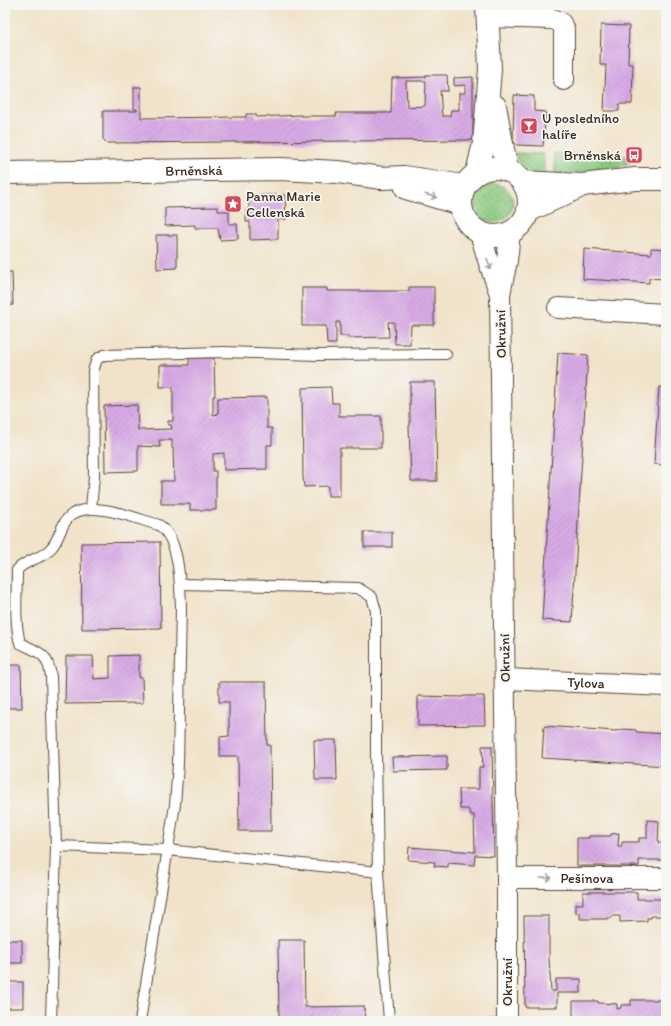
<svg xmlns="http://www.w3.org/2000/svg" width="671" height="1026" font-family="Itim,sans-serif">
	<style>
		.grass { fill: url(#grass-dots); stroke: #637a4f }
		.building { fill: url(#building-hatch); fill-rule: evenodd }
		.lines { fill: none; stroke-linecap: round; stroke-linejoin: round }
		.lane-casing { stroke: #564638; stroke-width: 12 }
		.street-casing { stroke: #564638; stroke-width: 22 }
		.secondary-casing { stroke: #564638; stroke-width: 24 }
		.lane { stroke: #fff; stroke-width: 10 }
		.street { stroke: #fff; stroke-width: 20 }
		.secondary { stroke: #fff; stroke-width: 22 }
		.oneway { stroke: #a79f9a }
		.labels { text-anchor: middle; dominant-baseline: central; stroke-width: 3.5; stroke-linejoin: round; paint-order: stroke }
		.poi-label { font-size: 14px; fill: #3b2a1e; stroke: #f6f6f2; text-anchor: start }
		.street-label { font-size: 14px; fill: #3b2a1e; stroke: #f6f6f2 }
	</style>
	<defs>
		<pattern id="grass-dots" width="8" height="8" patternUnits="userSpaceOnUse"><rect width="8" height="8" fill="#8bc980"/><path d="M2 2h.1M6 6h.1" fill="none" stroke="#73a368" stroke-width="1.8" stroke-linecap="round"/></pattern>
		<pattern id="building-hatch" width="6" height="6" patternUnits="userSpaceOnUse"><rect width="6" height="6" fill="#d8aae6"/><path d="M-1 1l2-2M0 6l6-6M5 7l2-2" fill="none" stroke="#ba92c5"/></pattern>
	</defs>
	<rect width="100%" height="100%" fill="#f6f6f2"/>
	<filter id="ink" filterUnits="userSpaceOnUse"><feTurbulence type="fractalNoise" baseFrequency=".025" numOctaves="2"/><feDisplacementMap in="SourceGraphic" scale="8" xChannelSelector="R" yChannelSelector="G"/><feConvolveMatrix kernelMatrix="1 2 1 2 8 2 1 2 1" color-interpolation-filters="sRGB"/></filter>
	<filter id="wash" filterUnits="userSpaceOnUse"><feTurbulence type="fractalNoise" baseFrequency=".012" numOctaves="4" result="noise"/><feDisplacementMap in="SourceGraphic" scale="16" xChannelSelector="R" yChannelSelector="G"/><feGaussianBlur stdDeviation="0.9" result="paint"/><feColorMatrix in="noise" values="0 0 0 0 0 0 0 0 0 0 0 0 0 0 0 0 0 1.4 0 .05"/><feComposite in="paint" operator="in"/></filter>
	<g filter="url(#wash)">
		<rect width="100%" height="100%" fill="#f1e3ca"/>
		<!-- grass -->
		<g class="grass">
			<path d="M514 153 543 154 546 177C528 172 521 172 514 153Z"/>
			<polygon points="554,153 637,157 637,158 618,168 555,175"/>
			<circle cx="494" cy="203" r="19"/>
		</g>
		<g id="blocks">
			<!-- building -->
			<g class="building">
				<polygon points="601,25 629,26 628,64 633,64 632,104 619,104 619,111 604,111 606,65 600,65"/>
				<path d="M426 75H447L448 91H440L442 116H450L451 110H459V93H465V85L454 86V78L473 77V140L107 143 103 139V111H137V109H134V87H141V118L246 117V114H256V117L301 115V116H337L336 113H391L392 78 426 77ZM406 81H426L425 106 407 107Z"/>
				<polygon points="514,95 534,96 534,111 546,112 543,146 517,145 513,141"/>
				<polygon points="249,195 285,195 286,219 278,219 278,239 250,240 250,222 246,222 246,210 249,210"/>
				<polygon points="218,207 218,211 229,211 229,224 237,224 238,239 220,240 218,228 195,228 195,225 165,226 165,208"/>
				<polygon points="156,235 177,235 177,268 157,269"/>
				<polygon points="651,248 666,249 666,279 649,278 649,283 583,279 584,249 651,254"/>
				<polygon points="5,272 12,272 13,305 5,306"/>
				<polygon points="409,287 434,287 434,325 411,325 410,344 395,344 394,322 388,322 389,337 348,338 348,336 340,336 340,322 336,322 336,344 327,344 326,326 302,326 302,288 327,288 327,291 409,291"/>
				<polygon points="558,353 588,355 572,622 542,620"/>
				<polygon points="189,358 214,358 215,396 213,396 213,415 218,414 218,398 267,397 267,428 272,428 272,445 267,445 267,469 224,470 224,453 213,454 213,471 216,471 216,510 190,510 190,504 161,504 161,481 174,481 173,448 172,448 172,440 159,440 160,447 138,446 138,471 105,472 104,406 137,405 138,430 172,429 171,425 168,425 168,421 173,421 173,387 160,387 160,365 189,365"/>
				<polygon points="410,382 435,382 437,481 411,481 409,426 410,426"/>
				<polygon points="331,387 332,403 339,403 339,416 381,416 381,448 340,448 340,496 328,496 328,486 304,487 303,478 302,388"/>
				<polygon points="659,387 666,388 666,465 654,464"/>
				<rect x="364" y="532" width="28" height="15"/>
				<polygon points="160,542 161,628 82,629 81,543"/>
				<polygon points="139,655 139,678 142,678 143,703 65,704 66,656 93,656 94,679 110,678 110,656"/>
				<polygon points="5,665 21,665 22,708 5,708"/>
				<polygon points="219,682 266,682 267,745 270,745 271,831 239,831 238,756 220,756 220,737 229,736 229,702 219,702"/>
				<polygon points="418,696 463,697 463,696 484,696 485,725 418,726"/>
				<polygon points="544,726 616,731 623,729 636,730 636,732 666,734 666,766 542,758"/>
				<polygon points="314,740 336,740 337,780 315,780"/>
				<polygon points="482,746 492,746 494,856 475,855 474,865 448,863 448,867 434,866 435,862 408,860 409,847 475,852 474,815 471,815 468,809 460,809 459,789 479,789 479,767 483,767"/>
				<polygon points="447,756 447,770 393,771 392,757"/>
				<polygon points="647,820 659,821 658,843 664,843 664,840 666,840 666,860 639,860 639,866 577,866 577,838 589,838 589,836 611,836 611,834 619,833 618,846 622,846 622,842 639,842 639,838 647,838"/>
				<polygon points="583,892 637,892 637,899 666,899 666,918 663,918 663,916 651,916 651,918 647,918 647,921 620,922 620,916 612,916 612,918 607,918 607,919 580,919 580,913 576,913 576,904 583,904"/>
				<polygon points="524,916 549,916 549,959 551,991 556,991 556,979 581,979 581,993 557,993 557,1007 525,1007"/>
				<rect x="5" y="940" width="17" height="23"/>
				<polygon points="278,940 304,940 305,1007 364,1006 365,1021 279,1021"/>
				<rect x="5" y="982" width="18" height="26"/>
				<polygon points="631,1000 666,1000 666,1021 575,1021 575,1016 573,1015 573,1001 598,1001 598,1003 617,1004 617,1009 621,1008 621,1005 631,1005"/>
				<polygon points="496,1019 496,1021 476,1021 476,1020"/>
			</g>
		</g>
	</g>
	<g filter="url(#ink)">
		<use href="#blocks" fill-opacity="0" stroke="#564638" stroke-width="1"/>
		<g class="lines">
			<defs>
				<g id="lane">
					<polyline points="91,508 94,477 93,371 97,359 104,355 224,352 318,355 446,354"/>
					<polyline points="180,584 358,588 372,597 376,611 376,755 378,872 389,1021"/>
					<polyline points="56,846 167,850 378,872"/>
					<path d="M51 1021 56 846 51 677C48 653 40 653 20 643 14 620 17 594 17 570 27 559 43 559 52 547 59 539 61 525 68 518 87 497 136 519 159 525 180 539 180 584 181 607L178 764 175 805 140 1021"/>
				</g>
				<g id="street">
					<polyline points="487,17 553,19 560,22 564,28 564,80"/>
					<polyline points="480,233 489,263 500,294"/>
					<polyline points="558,308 666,314"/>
					<path id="s1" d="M505 679 666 686"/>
					<path id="s2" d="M507 878H666"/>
					<polyline points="507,1021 507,878 500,294 507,261 510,233"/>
				</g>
				<g id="secondary">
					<polyline points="495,106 507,170"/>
					<circle cx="495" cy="202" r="34"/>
					<path id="s3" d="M5 173 280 169 338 172 382 178 404 177 464 186"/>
					<polyline points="477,173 484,143 490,69 487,5"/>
					<polyline points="523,182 582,185 635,179 666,179"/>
					<polyline points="406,188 460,204"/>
					<polyline points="528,211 579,187"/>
				</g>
			</defs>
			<!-- lane casing -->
			<use href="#lane" class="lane-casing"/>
			<!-- street casing -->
			<use href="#street" class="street-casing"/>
			<!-- secondary casing -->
			<use href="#secondary" class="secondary-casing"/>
			<!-- lane -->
			<use href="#lane" class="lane"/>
			<!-- street -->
			<use href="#street" class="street"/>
			<!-- secondary -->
			<use href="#secondary" class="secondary"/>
		</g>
		<!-- one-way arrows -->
		<defs><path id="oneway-shaft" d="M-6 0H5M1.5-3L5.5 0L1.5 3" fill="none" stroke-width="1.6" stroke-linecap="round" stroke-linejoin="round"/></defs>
		<g class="oneway">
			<use href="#oneway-shaft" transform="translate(431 196) rotate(16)"/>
			<use href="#oneway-shaft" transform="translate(489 264) rotate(71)"/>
			<use href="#oneway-shaft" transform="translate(546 878)"/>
		</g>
	</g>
	<!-- icons -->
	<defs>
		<symbol id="bar-square" viewBox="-11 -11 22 22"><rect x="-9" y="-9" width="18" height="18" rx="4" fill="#d1495b" stroke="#f6f6f2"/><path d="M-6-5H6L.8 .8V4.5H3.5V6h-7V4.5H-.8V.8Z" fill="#fff"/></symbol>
		<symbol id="bus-square" viewBox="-11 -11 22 22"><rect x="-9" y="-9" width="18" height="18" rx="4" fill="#d1495b" stroke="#f6f6f2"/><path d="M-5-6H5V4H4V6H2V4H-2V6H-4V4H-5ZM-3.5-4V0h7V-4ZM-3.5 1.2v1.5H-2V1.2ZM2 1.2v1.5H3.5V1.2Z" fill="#fff"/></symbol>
		<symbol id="sight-square" viewBox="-11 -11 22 22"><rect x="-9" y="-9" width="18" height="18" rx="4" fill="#d1495b" stroke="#f6f6f2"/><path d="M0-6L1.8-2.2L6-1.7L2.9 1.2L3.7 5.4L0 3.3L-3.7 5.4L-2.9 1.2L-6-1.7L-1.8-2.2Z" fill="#fff"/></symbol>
	</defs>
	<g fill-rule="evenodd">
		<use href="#bar-square" x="519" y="116" width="20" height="20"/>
		<use href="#bus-square" x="624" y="145" width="20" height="20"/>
		<use href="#sight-square" x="223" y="194" width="20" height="20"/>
	</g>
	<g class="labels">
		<!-- poi labels -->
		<g class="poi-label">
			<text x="542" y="118">U posledního<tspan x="542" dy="16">halíře</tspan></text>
			<text x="621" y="155" text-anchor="end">Brněnská</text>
			<text x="246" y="196">Panna Marie<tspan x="246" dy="16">Cellenská</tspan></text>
		</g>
		<!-- street labels -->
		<g class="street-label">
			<text stroke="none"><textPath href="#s3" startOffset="189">Brněnská</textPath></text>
			<text transform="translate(501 334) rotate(-91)">Okružní</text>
			<text transform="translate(505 658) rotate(-91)">Okružní</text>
			<text stroke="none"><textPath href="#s1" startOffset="81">Tylova</textPath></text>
			<text stroke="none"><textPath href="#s2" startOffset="80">Pešinova</textPath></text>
			<text transform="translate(507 982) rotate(-90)">Okružní</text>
		</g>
	</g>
	<!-- margin -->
	<rect width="671" height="1026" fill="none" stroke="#f6f6f2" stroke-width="20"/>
</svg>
